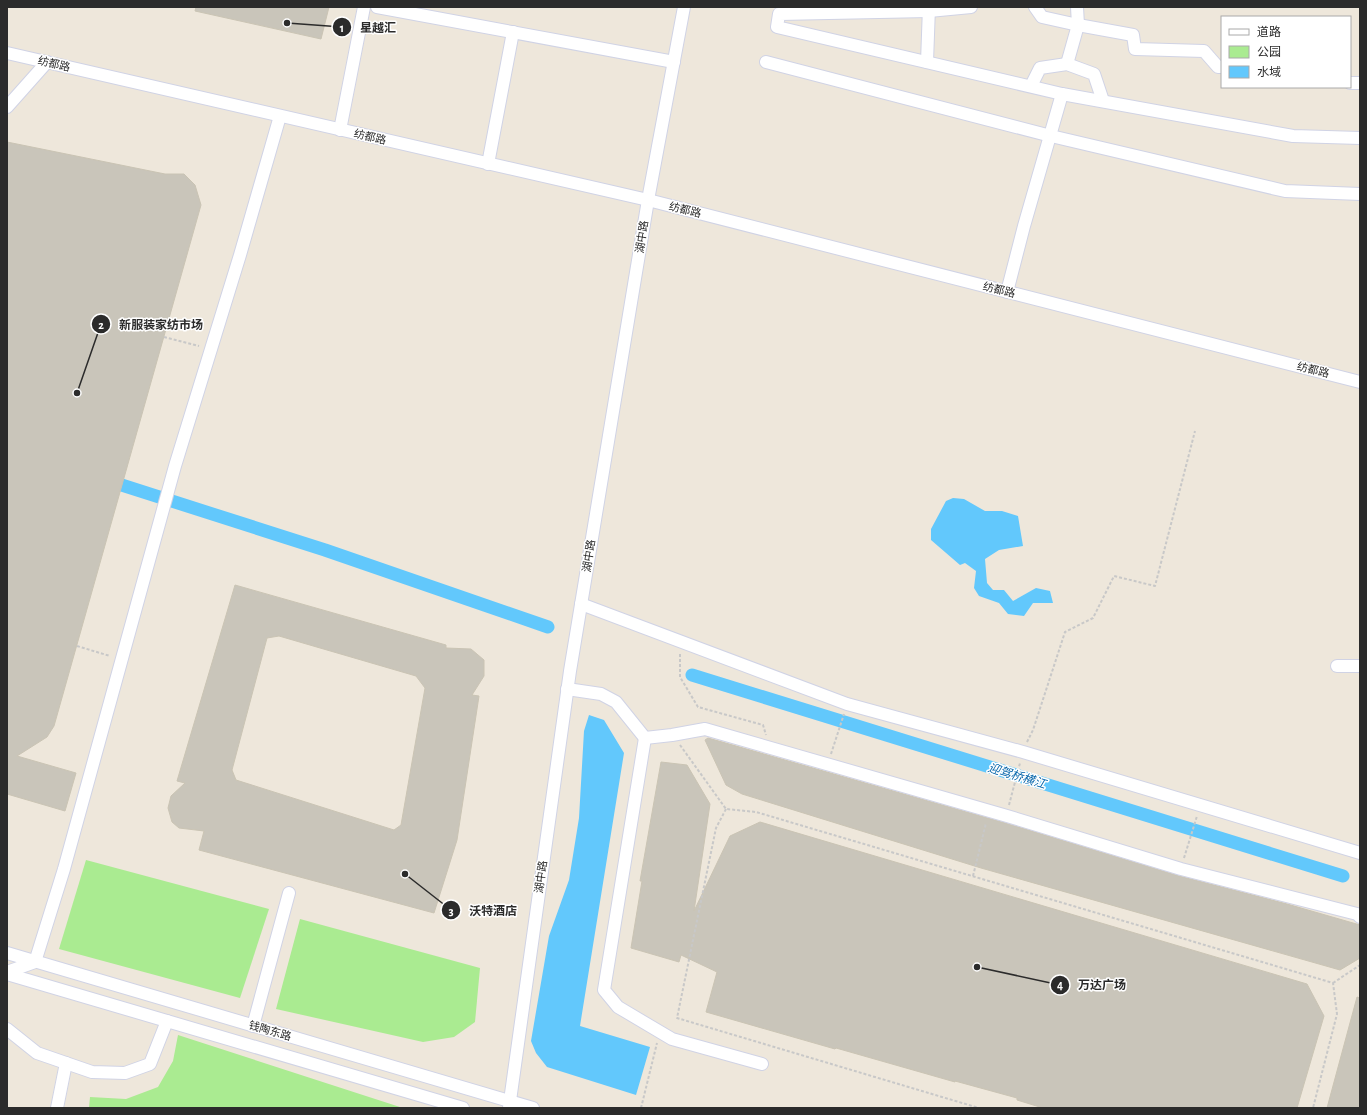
<svg xmlns="http://www.w3.org/2000/svg" width="1367" height="1115" font-family="'Alegreya Sans','Noto Sans SC',sans-serif">
	<style>
		.green { fill: #aaeb91 }
		.water { fill: #62c8fc }
		.lines { fill: none; stroke-linecap: round; stroke-linejoin: round }
		.canal { stroke: #62c8fc; stroke-width: 13 }
		.building { fill: #c9c5ba; stroke: #cac4b4; fill-rule: evenodd }
		.minor-casing { stroke: #d0d3e5; stroke-width: 14 }
		.path { stroke: #c8c8c8; stroke-width: 2; stroke-dasharray: 3 2; stroke-linecap: butt }
		.minor { stroke: #fff; stroke-width: 12 }
		.labels { text-anchor: middle; dominant-baseline: central; stroke-width: 3; stroke-linejoin: round; paint-order: stroke }
		.street-label { font-size: 11px; fill: #2b2b2b; stroke: #fff }
		.water-label { font-size: 12px; font-style: italic; fill: #0063a9; stroke: #fff }
		.leader { fill: none; stroke: #2b2b2b; stroke-width: 1.5 }
		.callout-dot { fill: #2b2b2b; stroke: #fff; stroke-width: 1.5 }
		.mark-label { font-size: 12px; text-anchor: middle; font-weight: bold; fill: #fff }
		.callout-label { font-size: 12px; text-anchor: middle; font-weight: bold; fill: #2b2b2b; stroke: #fff; stroke-width: 3; stroke-linejoin: round; paint-order: stroke }
	</style>
	<rect width="100%" height="100%" fill="#eee7db"/>
	<!-- green -->
	<g class="green">
		<polygon points="86,860 269,909 240,998 59,949"/>
		<polygon points="300,919 480,968 475,1022 454,1037 423,1042 276,1009"/>
		<polygon points="178,1035 403,1108 89,1108 90,1097 126,1099 158,1087 173,1061"/>
	</g>
	<!-- water -->
	<g class="water">
		<polygon points="953,498 964,499 985,511 1002,511 1018,516 1023,546 999,550 985,559 987,583 993,590 1004,590 1013,601 1036,588 1050,591 1053,603 1033,603 1024,616 1008,614 999,603 979,596 974,588 976,571 965,563 960,565 931,540 931,529 946,501"/>
		<polygon points="589,715 604,720 624,753 580,1026 650,1047 636,1095 547,1067 536,1053 531,1041 549,936 569,880 579,818 584,731"/>
	</g>
	<g class="lines">
		<!-- canal -->
		<g class="canal">
			<polyline points="106,480 325,550 548,627"/>
			<polyline points="692,675 1343,876"/>
		</g>
	</g>
	<!-- building -->
	<g class="building">
		<polygon points="196,7 329,7 321,39 195,11"/>
		<polygon points="7,142 165,174 184,174 195,185 201,205 54,726 47,737 17,756 76,773 65,811 7,794"/>
		<path d="M235 585 446 645V648L471 649 484 660V676L472 695 479 696 457 840 434 913 199 850 204 831 179 828 172 822 168 808 171 796 185 783 177 781ZM279 636 416 676 425 688 401 825 394 830 236 780 232 770 267 638Z"/>
		<polygon points="708,738 1005,823 1179,876 1287,904 1360,925 1360,958 1340,970 981,868 742,794 726,785 705,740"/>
		<polygon points="661,762 687,765 710,804 694,911 730,836 760,822 1307,984 1324,1016 1297,1108 1043,1108 1017,1100 1017,1098 955,1081 955,1082 836,1048 835,1049 706,1012 717,972 681,955 679,962 631,948 642,881 640,881"/>
		<polygon points="1357,997 1360,998 1360,1108 1327,1108"/>
	</g>
	<g class="lines">
		<defs>
			<g id="minor">
				<polyline points="377,7 674,62"/>
				<polyline points="971,7 929,11 779,14 777,27 1062,94 1293,136 1360,138"/>
				<polyline points="1035,7 1042,17 1078,25 1133,35 1135,49 1204,51 1218,67 1222,67"/>
				<polyline points="7,53 648,200 1360,382"/>
				<polyline points="766,62 1051,136 1285,191 1360,194"/>
				<polyline points="927,62 929,7"/>
				<polyline points="1067,64 1078,25 1077,7"/>
				<polyline points="1350,83 1360,83"/>
				<polyline points="1031,86 1040,68 1067,64 1094,74 1103,101"/>
				<polyline points="7,107 47,62"/>
				<polyline points="340,130 364,7"/>
				<polyline points="488,164 513,32"/>
				<polyline points="1007,292 1024,226 1062,94"/>
				<polyline points="581,604 847,704 1023,752 1360,853"/>
				<polyline points="1337,666 1360,666"/>
				<polyline points="567,689 601,694 616,702 645,738 672,735 705,729 1007,816 1181,869 1357,914 1360,917"/>
				<polyline points="645,738 604,990 618,1007 672,1039 762,1064"/>
				<polyline points="7,953 533,1108"/>
				<polyline points="7,972 35,962 64,869 175,466 240,255 280,116"/>
				<polyline points="7,974 463,1108"/>
				<polyline points="253,1026 289,893"/>
				<polyline points="7,1029 37,1053 92,1072 125,1073 150,1064 167,1021"/>
				<polyline points="57,1108 66,1063"/>
				<polyline points="509,1108 570,671 648,200 684,7"/>
			</g>
		</defs>
		<!-- minor casing -->
		<use href="#minor" class="minor-casing"/>
		<!-- path -->
		<g class="path">
			<polyline points="164,337 199,346"/>
			<polyline points="77,646 110,656"/>
			<polyline points="680,654 680,677 698,707 763,725 766,735"/>
			<polyline points="1027,742 1033,730 1065,632 1093,618 1114,576 1155,586 1195,431"/>
			<polyline points="680,745 726,809 756,812 1333,983 1337,1014 1313,1108"/>
			<polyline points="831,754 844,714"/>
			<polyline points="1009,805 1020,763"/>
			<polyline points="726,809 716,828 677,1018 979,1108"/>
			<polyline points="1184,858 1197,816"/>
			<polyline points="973,876 986,823"/>
			<polyline points="1333,983 1360,965"/>
			<polyline points="641,1108 657,1043"/>
		</g>
		<!-- minor -->
		<use href="#minor" class="minor"/>
	</g>
	<g class="labels">
		<!-- street labels -->
		<g class="street-label">
			<text transform="translate(54 64) rotate(13)">纺都路</text>
			<text transform="translate(370 137) rotate(13)">纺都路</text>
			<text transform="translate(685 210) rotate(14)">纺都路</text>
			<text transform="translate(642 237) rotate(-81)">湖中路</text>
			<text transform="translate(999 290) rotate(14)">纺都路</text>
			<text transform="translate(1313 370) rotate(14)">纺都路</text>
			<text transform="translate(589 556) rotate(-81)">湖中路</text>
			<text transform="translate(541 877) rotate(-82)">湖中路</text>
			<text transform="translate(270 1031) rotate(16)">钱陶东路</text>
		</g>
		<!-- water labels -->
		<g class="water-label">
			<text transform="translate(1017 776) rotate(17)">迎驾桥横江</text>
		</g>
	</g>
	<!-- callouts -->
	<path class="leader" d="M287 23L342 27M77 393L101 324M405 874L451 910M977 967L1060 985"/>
	<g class="callout-dot">
		<circle cx="287" cy="23" r="4"/>
		<circle cx="77" cy="393" r="4"/>
		<circle cx="405" cy="874" r="4"/>
		<circle cx="977" cy="967" r="4"/>
		<circle cx="342" cy="27" r="10"/>
		<circle cx="101" cy="324" r="10"/>
		<circle cx="451" cy="910" r="10"/>
		<circle cx="1060" cy="985" r="10"/>
	</g>
	<g class="mark-label">
		<text x="342" y="32">1</text>
		<text x="101" y="329">2</text>
		<text x="451" y="915">3</text>
		<text x="1060" y="989">4</text>
	</g>
	<g class="callout-label">
		<text x="378" y="32">星越汇</text>
		<text x="161" y="329">新服装家纺市场</text>
		<text x="493" y="915">沃特酒店</text>
		<text x="1102" y="989">万达广场</text>
	</g>
	<!-- border -->
	<rect width="1367" height="1115" fill="none" stroke="#2b2b2b" stroke-width="16"/>
	<!-- legend -->
	<rect x="1221" y="16" width="130" height="72" fill="#ffffff" stroke="#aaaaaa"/>
	<rect x="1229" y="29" width="20" height="6" fill="#ffffff" stroke="#aaaaaa"/>
	<text x="1257" y="36" font-size="12" fill="#2b2b2b">道路</text>
	<rect x="1229" y="46" width="20" height="12" fill="#aaeb91" stroke="#aaaaaa"/>
	<text x="1257" y="56" font-size="12" fill="#2b2b2b">公园</text>
	<rect x="1229" y="66" width="20" height="12" fill="#62c8fc" stroke="#aaaaaa"/>
	<text x="1257" y="76" font-size="12" fill="#2b2b2b">水域</text>
</svg>
